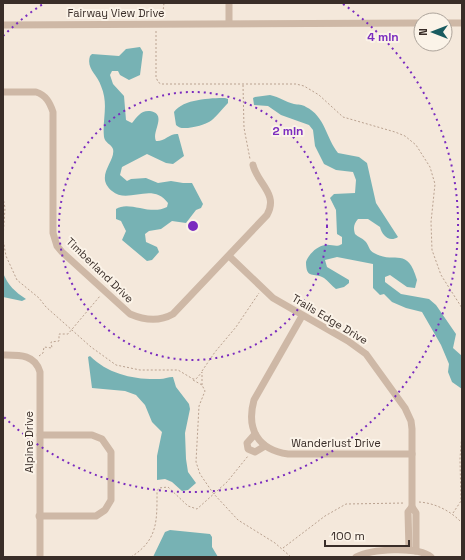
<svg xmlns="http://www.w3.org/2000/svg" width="465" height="560" font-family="'Space Grotesk',sans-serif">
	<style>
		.water { fill: #77b2b4 }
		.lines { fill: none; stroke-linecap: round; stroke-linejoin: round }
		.path { stroke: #baa290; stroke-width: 1; stroke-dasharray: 2 2; stroke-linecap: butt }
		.minor { stroke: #ceb8a6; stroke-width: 7 }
		.ring { fill: none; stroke: #7b2cbf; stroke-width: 2; stroke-dasharray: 2 4 }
		.labels { text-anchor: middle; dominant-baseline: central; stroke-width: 4; stroke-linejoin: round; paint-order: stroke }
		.street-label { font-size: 11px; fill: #392d28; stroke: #fbf3e8 }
		.centre { fill: #7b2cbf; stroke: #fbf3e8; stroke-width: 2 }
		.ring-label { font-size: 12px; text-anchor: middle; font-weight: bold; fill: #7b2cbf; stroke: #fbf3e8; stroke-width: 4; stroke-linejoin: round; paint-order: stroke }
	</style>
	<rect width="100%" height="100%" fill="#f4e8db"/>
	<!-- water -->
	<g class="water">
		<path d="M140 47 143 52 140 75 129 80 120 75 118 71H112L110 75 113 84 124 96 126 120 132 123C137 117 141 110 150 111 168 114 151 132 156 141 164 142 170 133 178 134L184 156 173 164 166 163 147 154 122 167 120 175 127 181 131 179 146 178 158 183 171 181 183 183H192L203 204 201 208 196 210 186 223 172 221 161 229 149 231 145 234 146 242 157 247 159 252 152 260 147 261 122 240 126 231 121 221 116 219V209C129 200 150 216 167 207L168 203C152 181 128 205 112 191 94 176 116 162 113 149 111 144 105 143 104 137 102 119 109 105 101 86 97 74 86 69 90 56L92 54 119 56 126 49Z"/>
		<path d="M270 95C280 97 285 102 294 104 298 105 302 104 306 107 325 116 326 138 338 153L359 157 367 163 376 203 398 237C389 243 382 235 380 227L368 219H358C354 224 353 227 355 234 358 237 362 238 365 241 369 245 369 251 374 253 395 265 407 245 417 280L415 288 407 287 390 275 385 277V282L401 294 429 299 436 305 456 334 453 348 462 356V389L452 382 448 372 449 364 441 345 422 312 406 308 392 302 384 294 380 295 373 288V264L337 257 325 260 327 267 349 280V283L344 287 336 289C332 286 328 281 324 278 314 272 306 280 306 262 308 255 317 246 325 245 332 244 336 248 342 244V237L337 234 336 210 330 198 334 194 355 193 356 180 353 172 336 170 324 164 315 146 313 130 309 125 281 115 268 106 254 105 253 98 255 97Z"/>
		<path d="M225 98 228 99V103C212 120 213 124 188 128 183 128 180 129 176 125L174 112C183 99 211 98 225 98Z"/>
		<path d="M3 273C8 285 15 292 26 299L22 301 3 297Z"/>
		<path d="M90 356C108 374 134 380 160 379 164 379 168 377 173 377L176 387 189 404 190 409 185 433 186 459 188 472 196 483 188 490 182 491 172 482 165 479 157 480V456L162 432 152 422 145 405 136 395 125 391 92 388 88 357Z"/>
		<polygon points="170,530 210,534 212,537 212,547 218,557 153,557 165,532"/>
	</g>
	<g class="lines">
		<!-- path -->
		<g class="path">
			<polyline points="156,18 163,12 164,3"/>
			<polyline points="156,31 156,77 158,82 161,84 296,84 304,86 319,95 343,117 395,132 405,136 416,145 430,167 435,184 431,222 432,250 441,275 462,308"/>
			<polyline points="243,85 244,128 250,159"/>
			<polyline points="3,197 5,208 3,239 6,256 17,280 39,298 46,307 91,347 116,365 140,370 178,370 193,379 196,379 202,372 202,385"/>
			<polyline points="39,356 43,353 44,347 52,348 51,342 59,341 59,334 68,334 100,296"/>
			<polyline points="202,371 215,352 236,327 259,293"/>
			<polyline points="193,380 202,385 205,391 199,406 196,462 200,474 213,493 238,520 275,543 291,557"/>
			<path d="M419 502C435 503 451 511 462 523"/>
			<polyline points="453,513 461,501 460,459 462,432"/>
			<polyline points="283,548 325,516 346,504 405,503"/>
			<path d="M131 557C158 540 157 521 157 491L159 488 168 487 188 506 197 509 227 482 248 456"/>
		</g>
		<!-- minor -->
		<g class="minor">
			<polyline points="229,3 229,23"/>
			<polyline points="445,23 462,23"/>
			<polyline points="3,25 421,23"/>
			<path d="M3 92H36C46 95 50 103 53 112V233L57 246 62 252 130 314C144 320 159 322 173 314L267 215C279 194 257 183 253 165"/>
			<polyline points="229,256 273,298 348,341 366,354 405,408 411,421 412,429 412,507 408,512 409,550"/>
			<path d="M302 316 254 400C246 429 258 450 288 454H412"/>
			<path d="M3 355C19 355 35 354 40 372V557"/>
			<polyline points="255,434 247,443 248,449 255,452 265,446"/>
			<polyline points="412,507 416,513 416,551"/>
			<polyline points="39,516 96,516 105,510 111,500 111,452 102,439 92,435 40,435"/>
			<path d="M356 557C371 549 417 546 431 557"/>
		</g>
	</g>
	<!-- distance rings -->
	<g class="ring">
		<circle cx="193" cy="226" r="134"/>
		<path d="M3 36A268 268 0 0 1 43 4M343 4A268 268 0 1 1 3 416"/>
	</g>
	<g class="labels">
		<!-- street labels -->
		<g class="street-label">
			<text x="116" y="13">Fairway View Drive</text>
			<text transform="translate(100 270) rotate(44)">Timberland Drive</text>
			<text transform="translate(330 319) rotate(31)">Trails Edge Drive</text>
			<text transform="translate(29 442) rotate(-90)">Alpine Drive</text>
			<text x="336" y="443">Wanderlust Drive</text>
		</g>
	</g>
	<circle cx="193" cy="226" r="6" class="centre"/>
	<g class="ring-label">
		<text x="383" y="41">4 min</text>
		<text x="288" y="135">2 min</text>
	</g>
	<!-- border -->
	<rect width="465" height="560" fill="none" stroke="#392d28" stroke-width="8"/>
	<!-- north arrow -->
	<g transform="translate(433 32) rotate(270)"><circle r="19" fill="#fbf3e8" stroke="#ada49b"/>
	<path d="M0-3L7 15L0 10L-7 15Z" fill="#195b5f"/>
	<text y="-6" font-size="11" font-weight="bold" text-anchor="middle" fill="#392d28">N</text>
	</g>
	<!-- scale -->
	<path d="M325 540v6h84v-6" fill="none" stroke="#392d28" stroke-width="2"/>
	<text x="331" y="540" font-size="12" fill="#392d28" stroke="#fbf3e8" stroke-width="3" paint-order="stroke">100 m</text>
</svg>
